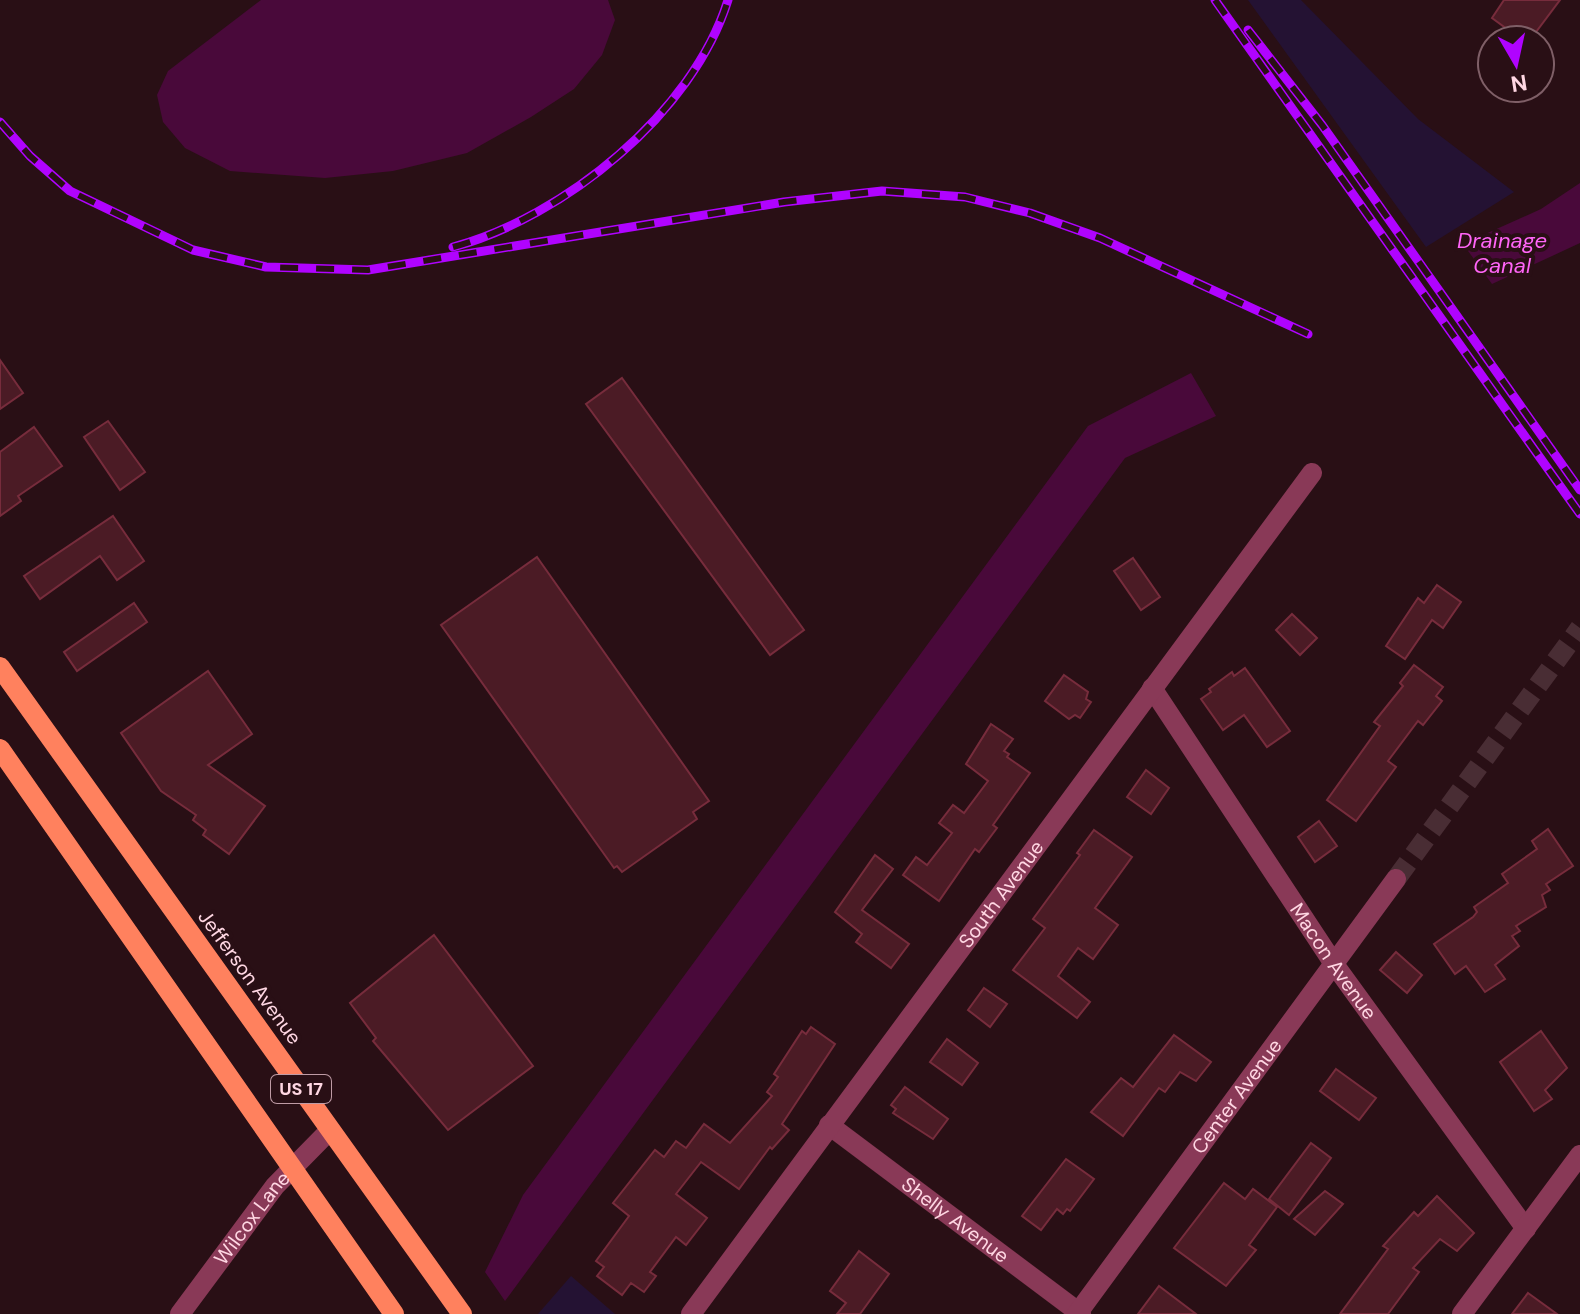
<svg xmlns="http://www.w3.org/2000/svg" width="1580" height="1314" font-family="'DM Sans',sans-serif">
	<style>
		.green { fill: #241233 }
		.water { fill: #49093a }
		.building { fill: #4b1b25; stroke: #772c3c; stroke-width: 2 }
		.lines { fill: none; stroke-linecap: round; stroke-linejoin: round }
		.minor-tunnel { stroke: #492d34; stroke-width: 20; stroke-dasharray: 20 10; stroke-linecap: butt }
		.minor { stroke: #893957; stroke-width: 20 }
		.major { stroke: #ff815e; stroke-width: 20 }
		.rail-casing { stroke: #b003ff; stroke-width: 9 }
		.rail { stroke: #290f15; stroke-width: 6; stroke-dasharray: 18; stroke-linecap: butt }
		.labels { text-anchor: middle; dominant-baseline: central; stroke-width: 8; stroke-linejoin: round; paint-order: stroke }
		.shield { fill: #290f15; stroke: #bf9ba5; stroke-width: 2 }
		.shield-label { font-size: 18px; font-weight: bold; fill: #ffd7e3 }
		.street-label { font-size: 20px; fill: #ffd7e3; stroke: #290f15 }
		.water-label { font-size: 22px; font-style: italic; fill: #ff65f7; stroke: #290f15 }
	</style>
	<rect width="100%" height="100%" fill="#290f15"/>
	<!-- green -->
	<g class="green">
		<polygon points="1248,0 1301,0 1418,119 1514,192 1426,247"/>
		<polygon points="571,1276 615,1314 538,1314"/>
	</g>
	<!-- water -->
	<g class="water">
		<polygon points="261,0 608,0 615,20 602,55 574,89 531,117 467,153 393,171 325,178 230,171 185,148 163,122 157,95 168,71"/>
		<polygon points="1580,183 1580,243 1492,284 1463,244 1541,209"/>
		<polygon points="1191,373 1216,416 1125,458 505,1301 485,1272 523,1195 1088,426"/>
	</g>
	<!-- building -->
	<g class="building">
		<polygon points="1504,0 1560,0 1530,40 1522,40 1492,18"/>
		<polygon points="0,360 23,393 0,409"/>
		<polygon points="622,378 804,630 770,655 586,404"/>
		<polygon points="108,421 145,472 120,490 84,437"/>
		<polygon points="34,427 62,466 18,496 21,501 0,516 0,452"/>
		<polygon points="113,516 144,561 117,580 100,556 40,599 24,576"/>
		<polygon points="537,557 709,801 693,812 697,819 622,872 617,866 614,868 441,625"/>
		<polygon points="1133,558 1160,597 1141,610 1114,571"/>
		<polygon points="1437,585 1461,602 1443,628 1432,620 1405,659 1386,646 1418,598 1424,603"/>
		<polygon points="134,603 147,622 77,671 64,652"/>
		<polygon points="1292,614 1317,638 1300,655 1276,630"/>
		<polygon points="1414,665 1443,687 1436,696 1442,701 1423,725 1418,721 1388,761 1396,767 1356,821 1327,800 1380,726 1374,722 1403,686 1400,683"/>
		<polygon points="1245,668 1290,731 1267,747 1244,715 1223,730 1201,699 1211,692 1209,689 1232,672 1234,676"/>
		<polygon points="208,671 252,734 208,765 265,806 229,854 203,835 206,830 193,820 196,815 161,791 121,733"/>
		<polygon points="1064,675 1088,692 1086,699 1091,702 1080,718 1075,715 1069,719 1045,701"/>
		<polygon points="991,724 1013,739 1004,751 1009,754 1007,757 1030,773 993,825 997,828 979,852 975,849 939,901 903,875 916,857 927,865 952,833 939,823 953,805 964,813 988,781 966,764"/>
		<polygon points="1146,770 1169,788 1151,814 1127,797"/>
		<polygon points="1319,821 1337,846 1315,862 1298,837"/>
		<polygon points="1548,829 1573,866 1546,884 1550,890 1542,895 1546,907 1516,926 1520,931 1512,936 1519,946 1495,965 1505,979 1485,992 1466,966 1455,974 1434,944 1473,917 1477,912 1474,907 1508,883 1502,874 1537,849 1532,841"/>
		<polygon points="1094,830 1132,857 1095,908 1118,925 1093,959 1078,948 1058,976 1090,1002 1077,1018 1013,970 1045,928 1033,919 1080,855 1077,853"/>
		<polygon points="875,855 893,869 862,910 909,944 891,968 856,942 862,934 835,912"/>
		<polygon points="434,935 533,1066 448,1130 373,1041 376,1038 350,1003"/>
		<polygon points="1396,952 1422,975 1407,993 1380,970"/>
		<polygon points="984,988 1007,1004 990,1027 968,1010"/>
		<polygon points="811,1027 835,1044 782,1124 789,1130 772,1149 770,1147 739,1189 701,1162 676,1194 707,1218 686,1245 676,1237 650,1272 656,1276 644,1292 631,1283 622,1295 597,1276 604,1267 596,1261 629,1216 613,1203 655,1150 664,1157 676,1141 686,1148 704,1124 730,1143 772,1096 767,1092 778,1077 774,1074 802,1031 806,1034"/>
		<polygon points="1541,1031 1567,1068 1545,1090 1552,1099 1534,1111 1500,1062"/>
		<polygon points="1174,1035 1211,1062 1196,1081 1180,1072 1165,1092 1159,1088 1123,1136 1091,1112 1121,1078 1133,1087"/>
		<polygon points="947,1039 978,1063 962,1085 930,1062"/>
		<polygon points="1336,1069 1376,1098 1359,1120 1320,1091"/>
		<polygon points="905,1087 948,1119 933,1139 893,1113 896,1109 891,1105"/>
		<polygon points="1311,1143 1331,1158 1289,1215 1269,1199"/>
		<polygon points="1066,1159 1094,1179 1070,1211 1067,1209 1063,1214 1057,1209 1041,1230 1022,1216"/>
		<polygon points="1224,1183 1245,1199 1253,1189 1277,1207 1249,1245 1256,1250 1226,1286 1174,1248"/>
		<polygon points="1325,1191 1343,1204 1315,1235 1294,1219"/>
		<polygon points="1437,1196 1474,1233 1457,1251 1440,1239 1413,1268 1419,1272 1388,1314 1340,1314 1388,1249 1383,1246 1414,1212 1418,1216"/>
		<polygon points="859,1251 889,1274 860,1314 837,1314 846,1303 830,1291"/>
		<polygon points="1159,1286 1196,1314 1138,1314"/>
		<polygon points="1528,1293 1557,1314 1512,1314"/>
	</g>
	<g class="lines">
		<!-- minor-tunnel -->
		<polyline class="minor-tunnel" points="1396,879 1580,628"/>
		<!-- minor -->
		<g class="minor">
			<path id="s1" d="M1152 688 1334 964 1526 1229"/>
			<path id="s2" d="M829 1125 1081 1314"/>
			<path id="s3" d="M180 1314 275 1186 330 1130"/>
			<path id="s4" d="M691 1314 1312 473"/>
			<path id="s5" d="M1077 1314 1396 879"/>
			<polyline points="1462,1314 1580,1155"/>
		</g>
		<!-- major -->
		<g class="major">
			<polyline points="0,667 462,1314"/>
			<polyline points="0,749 394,1314"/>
		</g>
		<defs>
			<g id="rail">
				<polyline points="1215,0 1580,514"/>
				<polyline points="1248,30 1322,125 1580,490"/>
				<polyline points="0,122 30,156 70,191 193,250 266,267 368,270 784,202 882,191 965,197 1030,213 1100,238 1308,334"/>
				<path d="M453 247C564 217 693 113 728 0"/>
			</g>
		</defs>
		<!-- rail casing -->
		<use href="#rail" class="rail-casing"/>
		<!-- rail -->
		<use href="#rail" class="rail"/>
	</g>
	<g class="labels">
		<!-- shield labels -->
		<rect class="shield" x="271" y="1075" width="60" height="28" rx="6"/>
		<g class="shield-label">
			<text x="301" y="1089">US 17</text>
		</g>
		<!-- street labels -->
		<g class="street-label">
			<text stroke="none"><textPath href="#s4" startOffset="522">South Avenue</textPath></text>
			<text stroke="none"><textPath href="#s1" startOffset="328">Macon Avenue</textPath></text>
			<text transform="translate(250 977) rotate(54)">Jefferson Avenue</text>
			<text stroke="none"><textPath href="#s5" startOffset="270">Center Avenue</textPath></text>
			<text stroke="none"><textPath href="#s3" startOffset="120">Wilcox Lane</textPath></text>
			<text stroke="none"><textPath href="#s2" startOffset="158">Shelly Avenue</textPath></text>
		</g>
		<!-- water labels -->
		<g class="water-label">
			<text x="1502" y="240">Drainage<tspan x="1502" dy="25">Canal</tspan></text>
		</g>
	</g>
	<!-- north arrow -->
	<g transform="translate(1516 64) rotate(171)"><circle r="38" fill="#290f15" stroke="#7f5f67" stroke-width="2"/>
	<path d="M0-6L14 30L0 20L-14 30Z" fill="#b003ff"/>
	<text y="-12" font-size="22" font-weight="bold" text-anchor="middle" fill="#ffd7e3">N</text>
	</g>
</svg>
